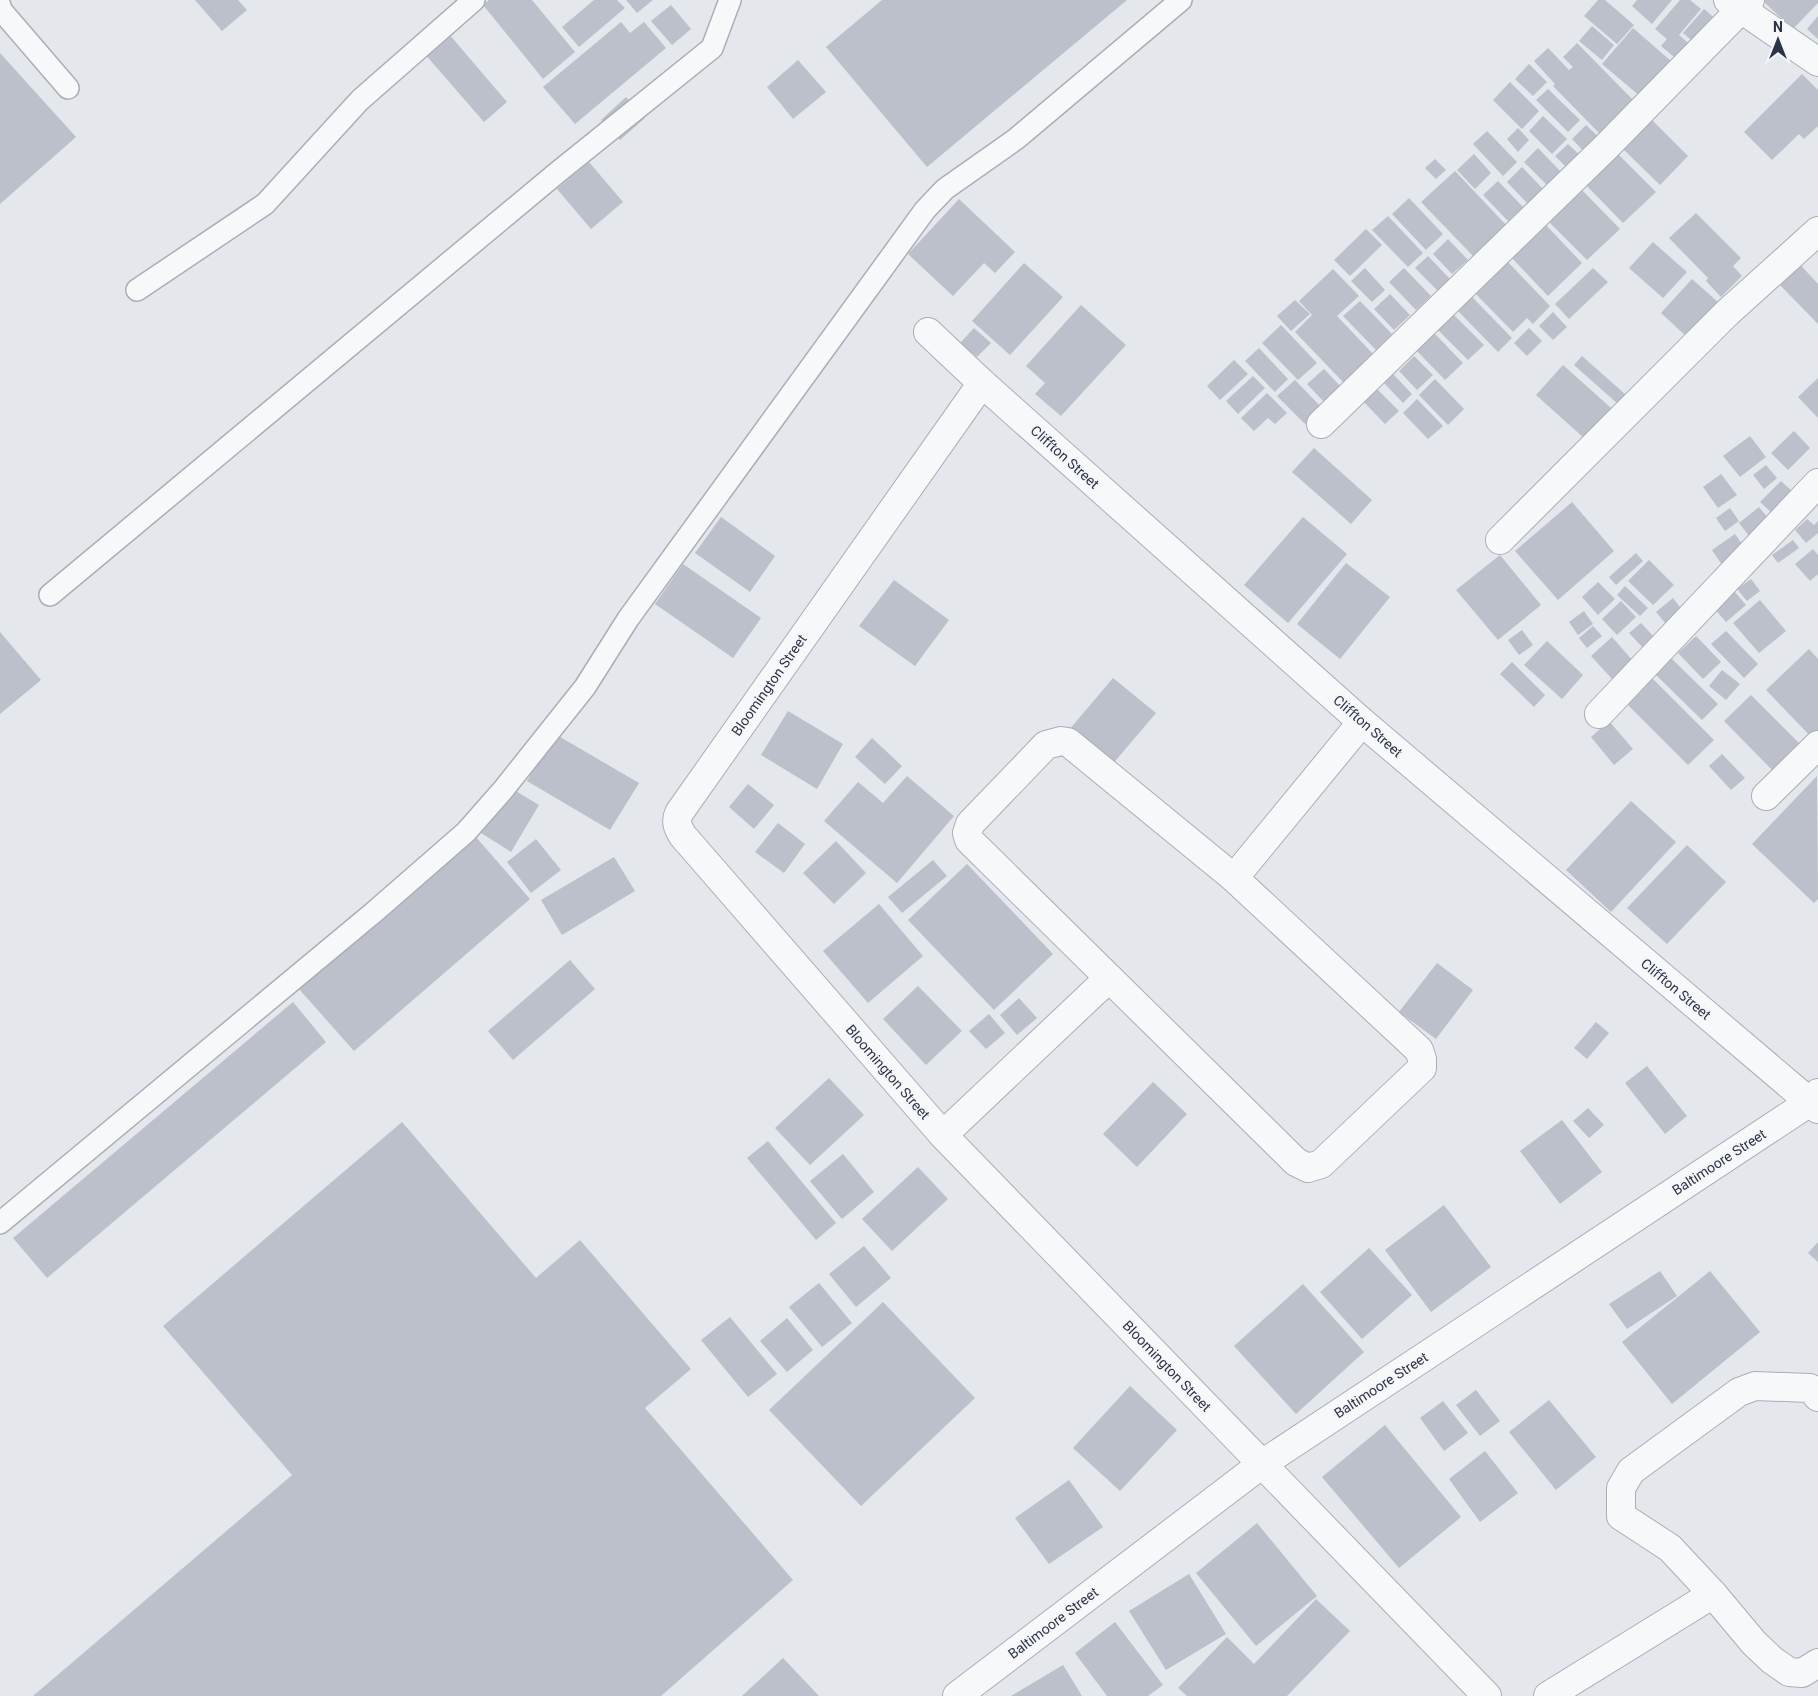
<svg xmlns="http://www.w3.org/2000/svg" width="1818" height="1696" font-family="Roboto,sans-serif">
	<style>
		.building { fill: #bbc0ca }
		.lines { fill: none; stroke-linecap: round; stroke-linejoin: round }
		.service-casing { stroke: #a9aeb7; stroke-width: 24 }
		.minor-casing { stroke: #a9aeb7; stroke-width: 30 }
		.tertiary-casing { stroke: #a9aeb7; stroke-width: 30 }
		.service { stroke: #f7f8fa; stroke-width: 21 }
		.minor { stroke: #f7f8fa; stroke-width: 28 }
		.tertiary { stroke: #f7f8fa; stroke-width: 28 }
		.labels { text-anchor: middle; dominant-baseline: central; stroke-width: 4; stroke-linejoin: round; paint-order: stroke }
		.street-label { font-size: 14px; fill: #2b3445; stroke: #f4f6f9 }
	</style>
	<rect width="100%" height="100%" fill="#e4e7ec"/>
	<!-- building -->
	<g class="building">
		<polygon points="195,0 238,0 247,10 222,31"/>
		<polygon points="489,0 532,0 575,52 543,79 483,5"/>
		<polygon points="594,0 617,0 625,8 579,47 562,27"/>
		<polygon points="626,0 653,0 637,13"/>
		<polygon points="882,0 1127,0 927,167 826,47"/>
		<polygon points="1598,0 1605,0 1634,25 1617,44 1584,16"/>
		<polygon points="1637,0 1672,0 1652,24 1632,6"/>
		<polygon points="1680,0 1690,0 1701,9 1679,35 1693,47 1680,62 1661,46 1667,39 1655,29"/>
		<polygon points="1765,0 1818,0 1818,3 1793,29 1764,2"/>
		<polygon points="671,5 691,29 672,45 651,21"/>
		<polygon points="1704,9 1718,21 1697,45 1683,33"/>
		<polygon points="1818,16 1818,39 1807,29"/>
		<polygon points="621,22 630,33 644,22 666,48 575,124 543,87"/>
		<polygon points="1592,26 1614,45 1602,60 1579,41"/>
		<polygon points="1633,28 1671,61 1641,97 1602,64"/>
		<polygon points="448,33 507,102 484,122 424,53"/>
		<polygon points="1577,43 1635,102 1601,135 1553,86 1555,84 1534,61 1548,48 1569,70 1573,67 1563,57"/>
		<polygon points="0,53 76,137 0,204"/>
		<polygon points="798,60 826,92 793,119 767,87"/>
		<polygon points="1529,64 1547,82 1533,96 1515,79"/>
		<polygon points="1802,74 1818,90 1818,126 1804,139 1799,134 1772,160 1744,132"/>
		<polygon points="1510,82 1539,111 1522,129 1493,100"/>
		<polygon points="1548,89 1580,120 1568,132 1536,100"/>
		<polygon points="626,97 645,118 620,140 601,120"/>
		<polygon points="1543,116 1567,139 1552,154 1529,131"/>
		<polygon points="1652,120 1688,156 1660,185 1623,149"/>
		<polygon points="1586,125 1601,139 1586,154 1572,139"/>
		<polygon points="1518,128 1529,140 1518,152 1507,139"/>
		<polygon points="1487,131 1517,162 1503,176 1473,144"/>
		<polygon points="1568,144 1582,157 1569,170 1555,156"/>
		<polygon points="1538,148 1562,173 1548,186 1524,162"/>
		<polygon points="1474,154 1491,173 1475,189 1457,170"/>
		<polygon points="1618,154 1656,192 1623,223 1586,185"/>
		<polygon points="1435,159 1446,170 1436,179 1425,168"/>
		<polygon points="589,162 623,202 591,229 557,189"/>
		<polygon points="1522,167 1543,189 1527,203 1507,182"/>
		<polygon points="1455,171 1507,226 1474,257 1421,202"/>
		<polygon points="1498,181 1523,207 1508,221 1483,195"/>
		<polygon points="1581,189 1620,229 1587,260 1548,221"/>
		<polygon points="1409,198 1443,234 1426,250 1392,214"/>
		<polygon points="959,199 1015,252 995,273 984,263 953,296 908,254"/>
		<polygon points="1696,213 1741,258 1733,266 1742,276 1721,297 1706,281 1708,278 1669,238"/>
		<polygon points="1388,216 1423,253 1408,267 1372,230"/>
		<polygon points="1544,223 1582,263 1548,296 1510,256"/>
		<polygon points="1366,229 1382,245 1350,276 1334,260"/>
		<polygon points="1448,239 1468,260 1452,274 1433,254"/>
		<polygon points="1653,242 1687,272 1663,298 1629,268"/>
		<polygon points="1428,256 1451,280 1439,292 1415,268"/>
		<polygon points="1794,258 1818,284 1818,324 1773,278"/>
		<polygon points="1507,261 1550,306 1533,324 1527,318 1513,332 1474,292"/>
		<polygon points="1024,263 1063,297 1010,355 972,321"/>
		<polygon points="1365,268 1385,290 1372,302 1351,281"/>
		<polygon points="1404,268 1431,296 1416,310 1389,282"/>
		<polygon points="1593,268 1608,282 1569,319 1555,304"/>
		<polygon points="1333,269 1359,296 1337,316 1374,355 1344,383 1295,332 1312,315 1299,301"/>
		<polygon points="1692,279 1719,303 1687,337 1661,313"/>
		<polygon points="1390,294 1410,315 1394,330 1374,309"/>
		<polygon points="1472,297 1512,338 1498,352 1458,311"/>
		<polygon points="1295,300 1310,314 1291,331 1277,316"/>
		<polygon points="1360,301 1392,334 1376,350 1343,316"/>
		<polygon points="1081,305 1126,345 1061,416 1035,394 1045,383 1026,366"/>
		<polygon points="1553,312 1567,327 1553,340 1539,326"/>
		<polygon points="1453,314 1484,345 1468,360 1437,329"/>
		<polygon points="1281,325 1317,363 1298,380 1262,343"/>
		<polygon points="974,328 991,343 977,357 960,343"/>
		<polygon points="1529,328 1542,341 1527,356 1514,343"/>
		<polygon points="1434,333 1463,363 1445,380 1416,350"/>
		<polygon points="1259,348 1288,379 1275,392 1245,361"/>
		<polygon points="1414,356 1433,375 1417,390 1399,371"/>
		<polygon points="1582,356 1626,395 1618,404 1574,365"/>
		<polygon points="1234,360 1248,374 1220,400 1207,386"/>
		<polygon points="1563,365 1611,408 1584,438 1536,395"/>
		<polygon points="1324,369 1342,388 1325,403 1307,384"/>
		<polygon points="1393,374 1412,394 1403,403 1384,383"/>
		<polygon points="1253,376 1265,388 1238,414 1226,401"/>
		<polygon points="1818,378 1818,418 1798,397"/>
		<polygon points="1435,379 1464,409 1448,425 1419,395"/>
		<polygon points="1295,380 1322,408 1305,424 1277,396"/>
		<polygon points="1375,387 1399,411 1385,424 1361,399"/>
		<polygon points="1267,393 1287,413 1275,424 1268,418 1254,431 1241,418"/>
		<polygon points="1417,399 1443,426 1428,439 1403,413"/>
		<polygon points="1794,431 1810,448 1788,470 1771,453"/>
		<polygon points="1750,436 1766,457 1740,477 1723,456"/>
		<polygon points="1314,448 1372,500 1351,524 1292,472"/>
		<polygon points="1766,465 1777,478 1764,489 1753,475"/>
		<polygon points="1721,474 1737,495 1718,508 1703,487"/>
		<polygon points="1781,481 1794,493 1773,514 1760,502"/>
		<polygon points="1572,502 1614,551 1558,600 1515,551"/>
		<polygon points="1759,507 1774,525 1753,541 1739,523"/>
		<polygon points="1730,508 1739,521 1725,531 1716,518"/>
		<polygon points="721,517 775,556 750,592 695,553"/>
		<polygon points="1303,517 1347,554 1288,623 1244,585"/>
		<polygon points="1807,519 1814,525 1818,521 1818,533 1806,543 1795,530"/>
		<polygon points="1735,534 1747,551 1724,568 1712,550"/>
		<polygon points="1793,540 1799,548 1778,563 1772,555"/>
		<polygon points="1813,549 1818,555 1818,574 1810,581 1795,564"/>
		<polygon points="1636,553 1643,561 1616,585 1609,577"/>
		<polygon points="1500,555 1541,605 1498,640 1456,590"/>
		<polygon points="1649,560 1674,585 1653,605 1628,581"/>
		<polygon points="1346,563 1390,597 1340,659 1297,624"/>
		<polygon points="683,564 761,618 733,658 655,604"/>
		<polygon points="1751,579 1760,591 1747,601 1737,589"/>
		<polygon points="894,580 949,620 915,666 859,626"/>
		<polygon points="1598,582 1615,599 1598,615 1582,597"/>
		<polygon points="1625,586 1648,608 1640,616 1617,595"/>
		<polygon points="1733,590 1746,605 1726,622 1713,607"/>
		<polygon points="1673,598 1682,610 1666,624 1656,612"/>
		<polygon points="1760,600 1786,631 1759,653 1733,623"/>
		<polygon points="1621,601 1636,617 1617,635 1602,619"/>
		<polygon points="1584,611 1593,624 1578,635 1569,622"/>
		<polygon points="1641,623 1656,639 1644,649 1629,633"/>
		<polygon points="1593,626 1602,636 1587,648 1579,638"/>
		<polygon points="1522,630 1533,645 1519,655 1508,640"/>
		<polygon points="1726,631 1758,664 1744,678 1711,644"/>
		<polygon points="0,632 41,680 0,714"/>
		<polygon points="1696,636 1721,662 1703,679 1678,653"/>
		<polygon points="1612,637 1633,661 1613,680 1591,656"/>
		<polygon points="1547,641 1583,675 1562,699 1524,665"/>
		<polygon points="1809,649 1818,659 1818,740 1816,742 1766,690"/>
		<polygon points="1670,657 1718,704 1702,720 1655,674"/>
		<polygon points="1512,662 1545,695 1534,707 1500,674"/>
		<polygon points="1722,670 1740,684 1726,700 1709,686"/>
		<polygon points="1648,674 1714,740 1688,765 1622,699"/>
		<polygon points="1113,678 1156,713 1111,766 1069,730"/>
		<polygon points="1751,695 1804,748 1777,775 1724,721"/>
		<polygon points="788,711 843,744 817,789 761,755"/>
		<polygon points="1609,721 1633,749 1614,765 1591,737"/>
		<polygon points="555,734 639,783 610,830 527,781"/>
		<polygon points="872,738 902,766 885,784 855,757"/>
		<polygon points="1722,754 1745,778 1731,790 1709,766"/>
		<polygon points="907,776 954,816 897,883 824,821 858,782 883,803"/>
		<polygon points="1817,776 1818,899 1814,903 1752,844"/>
		<polygon points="748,784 774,805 754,829 729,807"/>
		<polygon points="509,787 539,805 511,852 481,833"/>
		<polygon points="1631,801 1676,842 1611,912 1566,870"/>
		<polygon points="778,823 805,844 784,873 755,852"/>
		<polygon points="475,836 530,899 354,1051 299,989"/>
		<polygon points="536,839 561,870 531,893 507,862"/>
		<polygon points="836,841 866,873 834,904 803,873"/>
		<polygon points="1687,845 1726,882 1667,944 1627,908"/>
		<polygon points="614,857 635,891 562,935 541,900"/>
		<polygon points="933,860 947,876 902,913 888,897"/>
		<polygon points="967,864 1053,954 994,1010 908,920"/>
		<polygon points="879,904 923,956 868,1003 823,951"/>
		<polygon points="570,960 595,989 513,1060 488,1031"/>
		<polygon points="1437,963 1473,990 1436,1039 1399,1012"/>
		<polygon points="918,986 962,1031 926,1065 883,1019"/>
		<polygon points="1019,998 1037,1018 1017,1035 1000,1015"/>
		<polygon points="293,1002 326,1042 47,1278 13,1238"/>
		<polygon points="989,1014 1005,1033 986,1049 969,1031"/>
		<polygon points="1596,1022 1609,1033 1587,1059 1574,1048"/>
		<polygon points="1647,1066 1687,1116 1665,1134 1625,1083"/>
		<polygon points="829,1078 864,1115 810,1165 775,1128"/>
		<polygon points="1153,1082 1187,1114 1137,1167 1103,1134"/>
		<polygon points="1588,1108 1604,1125 1589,1138 1573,1121"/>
		<polygon points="1562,1120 1602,1172 1560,1204 1520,1151"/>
		<polygon points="402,1122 536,1278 580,1240 691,1369 645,1408 793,1580 661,1696 33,1696 292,1475 163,1326"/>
		<polygon points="768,1141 836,1223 816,1240 747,1158"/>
		<polygon points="843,1154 874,1192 842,1219 810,1181"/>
		<polygon points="918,1167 948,1199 892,1251 862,1219"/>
		<polygon points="1444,1205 1491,1267 1431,1312 1385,1250"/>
		<polygon points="1818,1242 1818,1262 1808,1253"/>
		<polygon points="864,1246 891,1278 856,1307 829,1274"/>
		<polygon points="1369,1248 1412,1295 1362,1339 1320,1292"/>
		<polygon points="1660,1271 1677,1296 1627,1329 1609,1304"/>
		<polygon points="1710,1271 1760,1332 1672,1404 1622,1342"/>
		<polygon points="819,1283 852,1323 822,1347 789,1307"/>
		<polygon points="1303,1284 1364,1352 1296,1414 1234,1346"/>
		<polygon points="883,1302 975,1398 861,1506 769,1410"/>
		<polygon points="730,1317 777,1374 748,1397 701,1340"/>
		<polygon points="787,1318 813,1350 787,1372 760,1341"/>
		<polygon points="1130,1386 1177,1430 1120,1491 1073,1448"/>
		<polygon points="1476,1390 1500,1421 1480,1436 1456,1405"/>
		<polygon points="1549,1400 1596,1457 1556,1490 1509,1432"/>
		<polygon points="1443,1401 1468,1433 1444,1451 1420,1418"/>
		<polygon points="1385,1425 1461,1517 1399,1568 1322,1477"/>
		<polygon points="1485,1451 1518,1493 1480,1522 1449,1479"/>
		<polygon points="1069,1480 1103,1527 1049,1564 1015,1518"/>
		<polygon points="1257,1523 1317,1596 1256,1646 1196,1573"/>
		<polygon points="1189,1574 1226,1634 1166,1670 1129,1611"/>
		<polygon points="1316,1599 1350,1631 1287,1696 1187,1696 1178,1688 1227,1637 1254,1664"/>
		<polygon points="1115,1622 1163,1685 1148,1696 1107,1696 1075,1653"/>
		<polygon points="783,1658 819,1696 742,1696"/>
		<polygon points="1063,1665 1082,1696 1011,1696"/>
	</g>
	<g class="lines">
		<defs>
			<g id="service">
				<polyline points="0,6 1,10 68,88"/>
				<polyline points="137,290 265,204 360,100 474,0"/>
				<polyline points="50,595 558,172 712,48 730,0"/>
				<polyline points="0,1223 373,913 466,832 503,790 585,687 628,619 925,210 945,189 1016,139 1181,0"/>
			</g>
			<g id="minor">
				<polyline points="928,332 982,383 1362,722 1818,1109"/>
				<path d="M982 383 679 813C675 822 678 828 683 836L943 1135 1487 1696"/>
				<polyline points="1321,424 1606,147 1750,0"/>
				<polyline points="1500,540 1727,313 1818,231"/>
				<polyline points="1599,714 1818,483"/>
				<polygon points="1061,741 1068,742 1234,878 1419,1050 1422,1059 1422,1068 1321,1164 1308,1168 1296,1162 969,840 967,833 970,824 1046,745"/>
				<polyline points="1766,796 1818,745"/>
				<polyline points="1234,878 1362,722"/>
				<polyline points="943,1135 1109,978"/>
				<polyline points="1818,1397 1810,1388 1755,1386 1739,1392 1631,1471 1621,1488 1621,1516 1670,1548 1713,1594 1754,1643 1772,1660 1789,1672 1802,1673 1818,1663"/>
				<polyline points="957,1696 1262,1464 1810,1102 1818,1093"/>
				<polyline points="1548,1696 1713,1594"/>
			</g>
			<polyline id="tertiary" points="1728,0 1818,62"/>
		</defs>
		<!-- service casing -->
		<use href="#service" class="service-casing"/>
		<!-- minor casing -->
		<use href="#minor" class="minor-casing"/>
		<!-- tertiary casing -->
		<use href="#tertiary" class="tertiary-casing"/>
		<!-- service -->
		<use href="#service" class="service"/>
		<!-- minor -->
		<use href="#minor" class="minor"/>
		<!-- tertiary -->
		<use href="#tertiary" class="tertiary"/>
	</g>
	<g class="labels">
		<!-- street labels -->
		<g class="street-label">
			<text transform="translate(1065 457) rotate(42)">Cliffton Street</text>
			<text transform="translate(769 685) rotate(-55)">Bloomington Street</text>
			<text transform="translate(1368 726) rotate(41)">Cliffton Street</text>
			<text transform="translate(1676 989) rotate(40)">Cliffton Street</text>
			<text transform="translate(888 1072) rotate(49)">Bloomington Street</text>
			<text transform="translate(1719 1162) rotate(-33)">Baltimoore Street</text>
			<text transform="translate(1167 1366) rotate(46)">Bloomington Street</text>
			<text transform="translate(1381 1385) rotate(-33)">Baltimoore Street</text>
			<text transform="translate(1053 1623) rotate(-37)">Baltimoore Street</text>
		</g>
	</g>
	<!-- north arrow -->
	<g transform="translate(1778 40)" stroke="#f4f6f9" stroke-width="4" paint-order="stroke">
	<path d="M0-4L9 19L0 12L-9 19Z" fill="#2b3445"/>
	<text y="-8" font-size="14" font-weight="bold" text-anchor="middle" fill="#2b3445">N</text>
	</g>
</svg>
